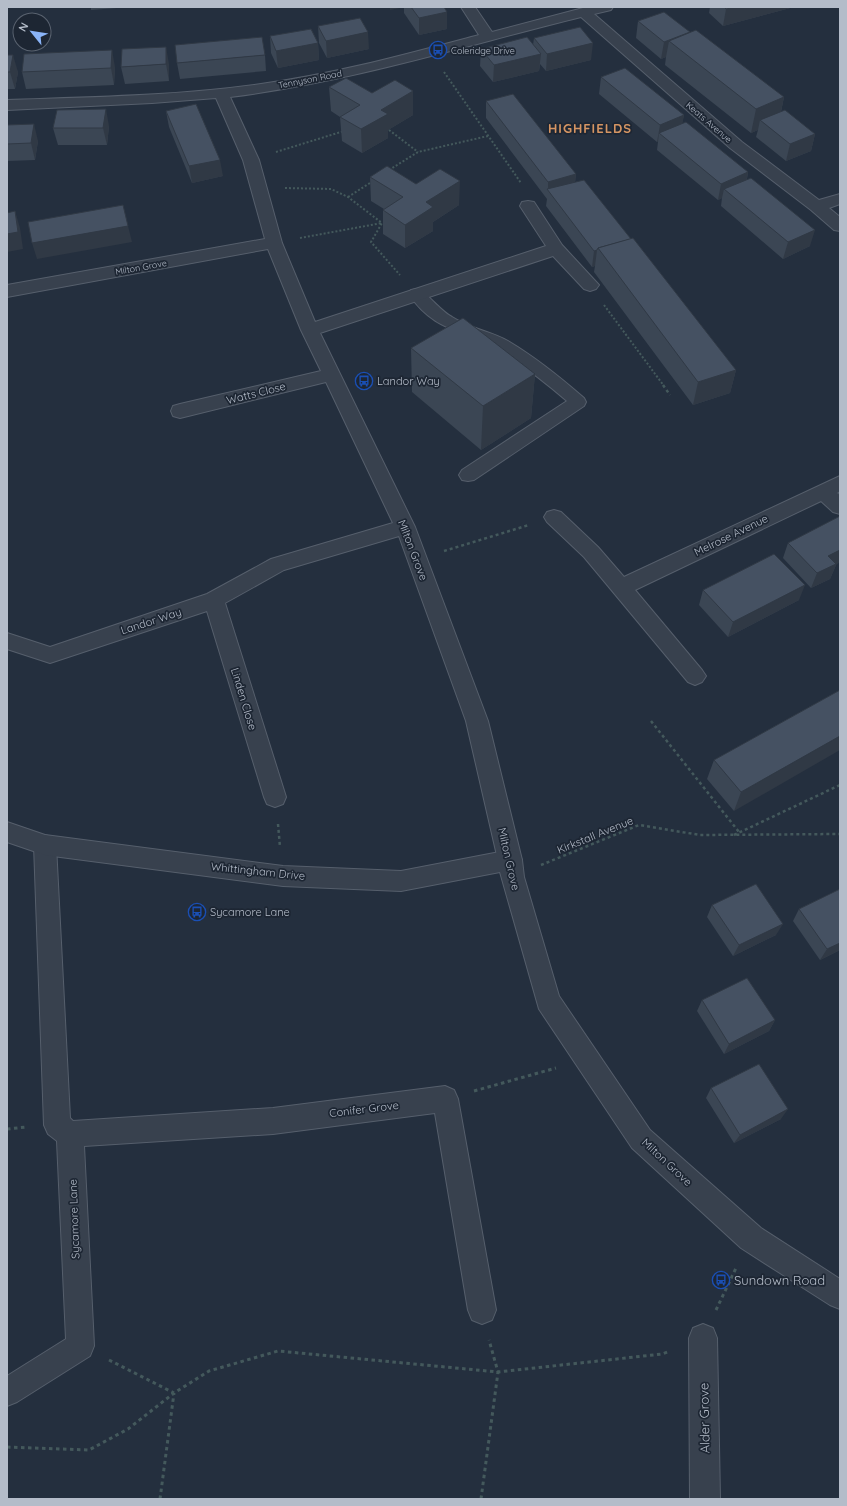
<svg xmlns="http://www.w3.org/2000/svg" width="847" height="1506" font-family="Quicksand,sans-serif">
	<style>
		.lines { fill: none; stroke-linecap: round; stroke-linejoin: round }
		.service-casing { stroke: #565f6c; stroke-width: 2 }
		.minor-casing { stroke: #565f6c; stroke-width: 2 }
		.tertiary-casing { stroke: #565f6c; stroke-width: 2 }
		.path-far2 { stroke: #44595c; stroke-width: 2; stroke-dasharray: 2 2; stroke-linecap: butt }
		.path-far1 { stroke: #44595c; stroke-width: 2.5; stroke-dasharray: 3 3; stroke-linecap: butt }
		.path { stroke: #44595c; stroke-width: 3; stroke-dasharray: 3.5 3.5; stroke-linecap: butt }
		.service { fill: #38414e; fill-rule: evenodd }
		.minor { fill: #38414e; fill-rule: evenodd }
		.tertiary { fill: #38414e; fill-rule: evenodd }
		.wall { fill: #3b4654 }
		.shaded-wall { fill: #303945 }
		.building { fill: #455162; stroke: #303945 }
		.labels { text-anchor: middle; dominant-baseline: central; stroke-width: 3.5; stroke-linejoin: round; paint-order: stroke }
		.far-poi-label { font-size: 9px; fill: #b4bcc9; stroke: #1d2633; text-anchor: start }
		.far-street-label { font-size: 9px; fill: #b4bcc9; stroke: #1d2633 }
		.poi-label { font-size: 11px; fill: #b4bcc9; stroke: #1d2633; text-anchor: start }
		.street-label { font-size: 11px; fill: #b4bcc9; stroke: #1d2633 }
		.far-district-label { font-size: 13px; font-weight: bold; letter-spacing: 1px; fill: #d59563; stroke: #1d2633 }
		.near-poi-label { font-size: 13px; fill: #b4bcc9; stroke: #1d2633; text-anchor: start }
		.near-street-label { font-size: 13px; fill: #b4bcc9; stroke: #1d2633 }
	</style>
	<rect width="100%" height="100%" fill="#242f3e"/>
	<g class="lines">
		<defs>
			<path id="service" d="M417 289C427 292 439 310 452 317 469 328 490 331 508 341 535 357 560 377 584 398L586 402 584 406 474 480 468 481 462 480 459 475 462 470 567 401C545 382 521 363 495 348 462 330 432 330 409 294L411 290Z"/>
			<g id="minor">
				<path d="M461 7H475L492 32 583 8 613 7 611 10 594 14 742 142 819 200 840 194V204L829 208 840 217V231L834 230 811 210 730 148 581 17C464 46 350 82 230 97L259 160 282 243 315 322 546 246 520 206 522 202 528 201 534 202 562 245 599 285 596 289 590 291 584 289 553 256 320 333 415 527 488 721 522 860 518 867 510 870 502 867 498 860 466 721 399 536 284 570 225 603 286 797 283 804 275 807 267 804 264 797 207 611 50 663 7 649V633L50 647 207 594 271 559 393 523 326 382 180 418 173 416 171 411 173 406 180 404 321 371 301 330 268 249 7 297V285L265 239 243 160 216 98 152 103 7 110V100C92 97 177 96 261 84 335 74 407 54 479 35Z"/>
				<polygon points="840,476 840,491 837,493 840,495 840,514 833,512 821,501 635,590 702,670 706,676 702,682 695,685 688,682 584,557 547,522 544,517 547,512 554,510 561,512 598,547 624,577"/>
				<polygon points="45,835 53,838 56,845 70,1118 73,1121 273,1108 445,1086 454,1090 458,1099 496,1310 492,1320 482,1324 472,1320 468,1310 435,1113 273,1134 84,1146 94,1346 90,1356 17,1402 7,1406 7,1376 66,1339 57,1141 48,1134 44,1125 34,845 37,838"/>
				<polygon points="703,1324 713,1328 717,1338 720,1499 690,1499 689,1338 693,1328"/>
			</g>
			<polygon id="tertiary" points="7,822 45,835 283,866 401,871 510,850 518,853 522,860 524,877 559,996 650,1130 761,1228 840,1279 840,1309 830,1305 741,1248 632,1148 539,1009 500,872 401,891 283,886 45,855 7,842"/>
		</defs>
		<!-- service casing -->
		<use href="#service" class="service-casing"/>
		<!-- minor casing -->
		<use href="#minor" class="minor-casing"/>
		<!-- tertiary casing -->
		<use href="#tertiary" class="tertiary-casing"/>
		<!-- path-far2 -->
		<g class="path-far2">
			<polyline points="444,72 521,183"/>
			<polyline points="389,130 418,152"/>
			<polyline points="276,152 344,131"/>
			<polyline points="389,170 418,152 488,136"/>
			<polyline points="285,188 331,189 348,197 382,223"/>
			<polyline points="348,197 373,181"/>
			<polyline points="300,238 382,223 371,242 400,275"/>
			<polyline points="604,305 664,386"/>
		</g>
		<!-- path-far1 -->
		<g class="path-far1">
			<polyline points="663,385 670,395"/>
			<polyline points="444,551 529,525"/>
			<polyline points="651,721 739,832"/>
			<polyline points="278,824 280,847"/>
			<polyline points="734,835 840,785"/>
			<polyline points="541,865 639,825 700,835 840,834"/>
		</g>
		<!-- path -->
		<g class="path">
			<polyline points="474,1091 556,1068"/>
			<polyline points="7,1129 26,1127"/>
			<polyline points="716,1310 737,1266"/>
			<polyline points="109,1360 174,1393 209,1371 278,1351 498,1372 662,1354 670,1351"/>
			<polyline points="7,1447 89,1450 128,1429 174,1393"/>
			<polyline points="160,1499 174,1393"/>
			<polyline points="481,1499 498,1372 489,1340"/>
		</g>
		<!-- service -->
		<use href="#service" class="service"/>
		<!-- minor -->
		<use href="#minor" class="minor"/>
		<!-- tertiary -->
		<use href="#tertiary" class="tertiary"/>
	</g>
	<!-- wall -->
	<g class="wall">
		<polygon points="91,7 130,7 91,10"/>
		<polygon points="404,7 444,7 447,29 419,35 404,13"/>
		<polygon points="710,7 794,7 723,26 709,13"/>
		<polygon points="638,21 690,32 784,97 781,112 815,134 811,151 786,161 756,137 758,130 751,133 665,65 666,57 661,59 636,38"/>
		<polygon points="318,26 369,49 327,58 319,43"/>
		<polygon points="270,36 318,43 319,60 278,68 271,53"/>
		<polygon points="534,38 591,60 546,71 540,64 539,71 493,82 480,66 481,49 533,45"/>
		<polygon points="7,55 18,72 15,89 7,89"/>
		<polygon points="265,55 266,71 180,79 177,63"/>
		<polygon points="169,64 169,81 125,84 121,67"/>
		<polygon points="115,67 114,85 26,89 22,72"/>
		<polygon points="601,77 684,115 682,123 748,172 747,179 810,246 783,259 721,206 722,198 718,200 657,150 658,142 657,142 599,94"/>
		<polygon points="329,87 372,93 413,91 413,115 388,130 388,138 362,153 342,141 340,117 331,111"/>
		<polygon points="486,101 576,174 575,182 631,239 736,370 730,393 693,405 594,272 595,266 592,267 546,206 547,199 486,118"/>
		<polygon points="166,111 223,176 192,183 169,127"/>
		<polygon points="7,125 38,141 35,160 7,161"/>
		<polygon points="109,126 107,145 58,145 53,128"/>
		<polygon points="370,177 416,184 459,205 433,222 433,231 405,248 383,234 383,210 384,209 371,201"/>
		<polygon points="411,348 535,374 531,418 481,450 412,392"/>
		<polygon points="788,543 836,565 830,579 811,588 783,558"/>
		<polygon points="703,590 799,600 728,637 699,605"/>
		<polygon points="840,690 734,811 707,779 714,760"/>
		<polygon points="840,889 840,950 820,960 793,921 799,909"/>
		<polygon points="712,905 776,935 733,956 707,917"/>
		<polygon points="702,1000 775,1020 769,1031 724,1054 697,1011"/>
		<polygon points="711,1088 781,1119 734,1143 706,1098"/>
	</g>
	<!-- shaded-wall -->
	<g class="shaded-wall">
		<polygon points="390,7 404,7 390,10"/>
		<polygon points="735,7 794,7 723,26 726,9"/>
		<polygon points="447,12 447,29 419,35 419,18"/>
		<polygon points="368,32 369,49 327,58 326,41"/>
		<polygon points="690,33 669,41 666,57 661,59 664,42"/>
		<polygon points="318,43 319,60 278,68 276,51"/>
		<polygon points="593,43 591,60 546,71 547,54"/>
		<polygon points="166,47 169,64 169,81 166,64"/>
		<polygon points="112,50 115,67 114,85 111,68"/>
		<polygon points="541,54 539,71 493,82 494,65"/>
		<polygon points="13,55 18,72 15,89 10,72"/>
		<polygon points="413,91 413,115 388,130 388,138 362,153 361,129 381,110"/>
		<polygon points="784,97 779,121 760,120 758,130 751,133 756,109"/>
		<polygon points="106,109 109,126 107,145 103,128"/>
		<polygon points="684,115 681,132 659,133 658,142 657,142 660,125"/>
		<polygon points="34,124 38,141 35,160 31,143"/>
		<polygon points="815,134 811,151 786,161 790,144"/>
		<polygon points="220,160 223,176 192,183 189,166"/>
		<polygon points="748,172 745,189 724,189 722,198 718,200 721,184"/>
		<polygon points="576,174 574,191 548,189 548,182"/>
		<polygon points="460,181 459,205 433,222 433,231 405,248 405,225 426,202"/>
		<polygon points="15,211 20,228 23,249 7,252 7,234"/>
		<polygon points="128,226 132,242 37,259 32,243"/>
		<polygon points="815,230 810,246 783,259 788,242"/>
		<polygon points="597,250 595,266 592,267 594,251"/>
		<polygon points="736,370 730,393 693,405 698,382"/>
		<polygon points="535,374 531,418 481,450 483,406"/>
		<polygon points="840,550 840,562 836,565 830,579 811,588 817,573 828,556"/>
		<polygon points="805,585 799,600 728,637 733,622"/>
		<polygon points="840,736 840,750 734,811 741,792"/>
		<polygon points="783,924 776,935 733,956 739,945"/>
		<polygon points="840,943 840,950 820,960 827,949"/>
		<polygon points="775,1020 769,1031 724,1054 729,1044"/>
		<polygon points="788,1109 781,1119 734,1143 740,1135"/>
	</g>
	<!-- building -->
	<g class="building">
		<polygon points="411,7 444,7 447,12 419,18"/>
		<polygon points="724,7 735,7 726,9"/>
		<polygon points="664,12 690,32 664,42 638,21"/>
		<polygon points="360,18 368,32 326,41 318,26"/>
		<polygon points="580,27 593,43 547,54 534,38"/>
		<polygon points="311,29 318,43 276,51 270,36"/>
		<polygon points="696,30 784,97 756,109 669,41"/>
		<polygon points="262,37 265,55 177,63 175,45"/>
		<polygon points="527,37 541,54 494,65 481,49"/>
		<polygon points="166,47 166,64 121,67 122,49"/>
		<polygon points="112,50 111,68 22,72 24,54"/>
		<polygon points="7,55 13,55 10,72 7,72"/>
		<polygon points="625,68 684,115 660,125 601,77"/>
		<polygon points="346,78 372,93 395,80 413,91 381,110 388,114 361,129 340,117 360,105 329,87"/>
		<polygon points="513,94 576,174 548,182 486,101"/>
		<polygon points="196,104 220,160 189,166 166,111"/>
		<polygon points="106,109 103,128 53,128 57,110"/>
		<polygon points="785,110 815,134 790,144 760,120"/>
		<polygon points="686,122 748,172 721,184 659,133"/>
		<polygon points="34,124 31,143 7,144 7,125"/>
		<polygon points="387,166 416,184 440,169 460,181 426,202 433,207 405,225 383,210 403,197 370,177"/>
		<polygon points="751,178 815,230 788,242 724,189"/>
		<polygon points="584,180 631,239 598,248 597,250 594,251 547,189"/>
		<polygon points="123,205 128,226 32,243 28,222"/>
		<polygon points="15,211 18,232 7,234 7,213"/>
		<polygon points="633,238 736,370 698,382 598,248"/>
		<polygon points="463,318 535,374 483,406 411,348"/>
		<polygon points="840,516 840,550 828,556 836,564 817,573 788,543"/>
		<polygon points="774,554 805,585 733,622 703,590"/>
		<polygon points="840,690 840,736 741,792 714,760"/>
		<polygon points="756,884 783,924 739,945 712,905"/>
		<polygon points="840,889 840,943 827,949 799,909"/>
		<polygon points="747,978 775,1020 729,1044 702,1000"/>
		<polygon points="759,1064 788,1109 740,1135 711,1088"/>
	</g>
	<!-- icons -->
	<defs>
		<symbol id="bus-ring" viewBox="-11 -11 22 22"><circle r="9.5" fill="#1d2633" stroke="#1a4fb4" stroke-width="1.5"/><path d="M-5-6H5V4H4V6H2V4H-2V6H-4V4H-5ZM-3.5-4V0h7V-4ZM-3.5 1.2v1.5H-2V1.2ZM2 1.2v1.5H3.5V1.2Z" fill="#1a4fb4"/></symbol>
	</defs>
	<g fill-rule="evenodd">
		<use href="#bus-ring" x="428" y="40" width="20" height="20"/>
		<use href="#bus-ring" x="354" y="371" width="20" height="20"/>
		<use href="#bus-ring" x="187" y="902" width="20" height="20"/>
		<use href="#bus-ring" x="711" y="1270" width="20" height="20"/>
	</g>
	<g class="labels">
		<!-- far-poi labels -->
		<g class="far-poi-label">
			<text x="451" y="50">Coleridge Drive</text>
		</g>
		<!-- far-street labels -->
		<g class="far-street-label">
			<text transform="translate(310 79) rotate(-11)">Tennyson Road</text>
			<text transform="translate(709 122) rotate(41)">Keats Avenue</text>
			<text transform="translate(141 267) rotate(-10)">Milton Grove</text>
		</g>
		<!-- poi labels -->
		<g class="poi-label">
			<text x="377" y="381">Landor Way</text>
			<text x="210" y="912">Sycamore Lane</text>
		</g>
		<!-- street labels -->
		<g class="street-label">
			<text transform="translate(256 393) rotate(-14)">Watts Close</text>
			<text transform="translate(731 535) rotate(-26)">Melrose Avenue</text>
			<text transform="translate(413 550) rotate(69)">Milton Grove</text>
			<text transform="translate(151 621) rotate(-18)">Landor Way</text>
			<text transform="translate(244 699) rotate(73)">Linden Close</text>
			<text transform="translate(595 835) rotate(-22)">Kirkstall Avenue</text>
			<text transform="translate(509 859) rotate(77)">Milton Grove</text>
			<text transform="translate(258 871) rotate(6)">Whittingham Drive</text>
			<text transform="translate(364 1109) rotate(-7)">Conifer Grove</text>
			<text transform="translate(667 1162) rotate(43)">Milton Grove</text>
			<text transform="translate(74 1219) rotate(-92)">Sycamore Lane</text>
		</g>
		<!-- far-district labels -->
		<g class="far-district-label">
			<text x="590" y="128">HIGHFIELDS</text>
		</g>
		<!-- near-poi labels -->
		<g class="near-poi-label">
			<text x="734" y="1280">Sundown Road</text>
		</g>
		<!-- near-street labels -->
		<g class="near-street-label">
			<text transform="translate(704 1418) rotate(-91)">Alder Grove</text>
		</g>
	</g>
	<!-- border -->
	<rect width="847" height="1506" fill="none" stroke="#b4bcc9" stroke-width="16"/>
	<!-- north arrow -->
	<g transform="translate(32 32) rotate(300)"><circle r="19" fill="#1d2633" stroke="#59626f"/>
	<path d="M0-3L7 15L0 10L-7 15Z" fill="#8ab4f8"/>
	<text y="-6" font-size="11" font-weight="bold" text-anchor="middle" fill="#b4bcc9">N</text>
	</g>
</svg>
